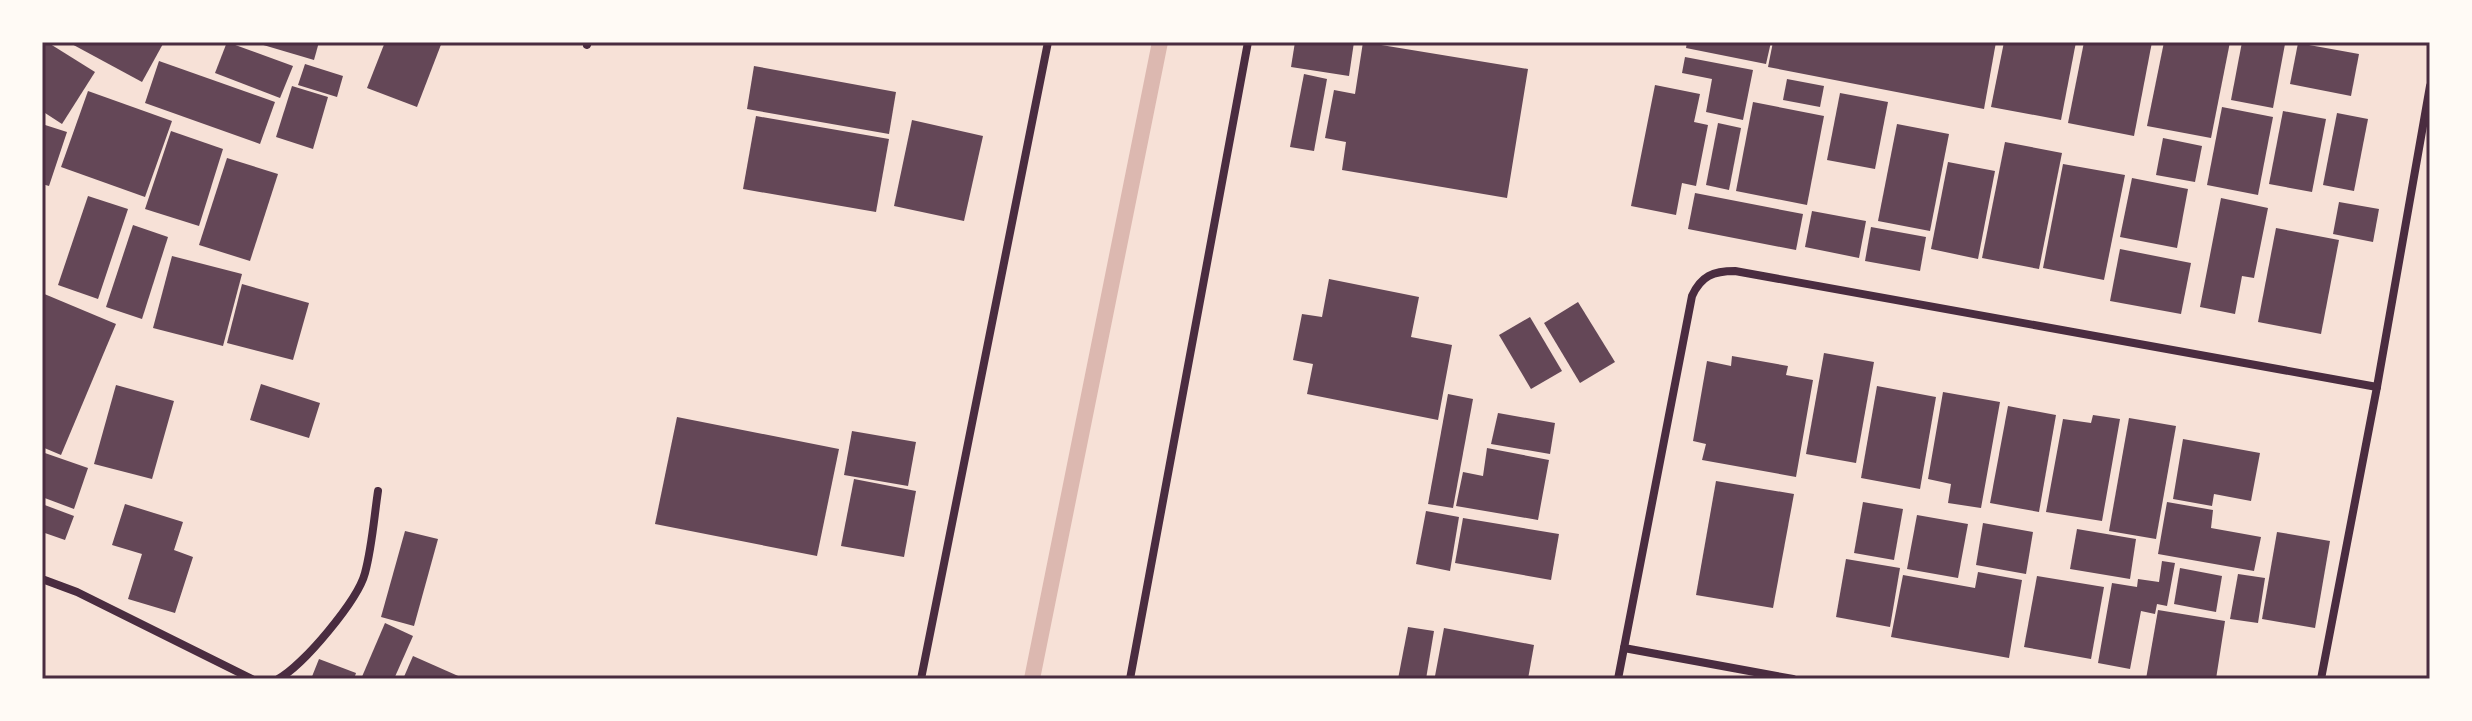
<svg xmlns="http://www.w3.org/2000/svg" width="2472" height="721" font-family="'Asap Condensed',sans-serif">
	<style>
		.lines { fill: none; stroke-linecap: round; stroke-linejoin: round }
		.stream { stroke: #dcb8b0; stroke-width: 16 }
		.building { fill: #644757 }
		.minor { stroke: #4a2c40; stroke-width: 8 }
		.neatline { fill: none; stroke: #4a2c40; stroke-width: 3 }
	</style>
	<rect width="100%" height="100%" fill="#f7e1d7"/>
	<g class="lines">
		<!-- stream -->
		<polyline class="stream" points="1032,679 1160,42"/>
	</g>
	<!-- building -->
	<g class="building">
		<polygon points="42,42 47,42 95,72 62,124 42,111"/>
		<polygon points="68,42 164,42 142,82"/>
		<polygon points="227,42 293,66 280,98 215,73"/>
		<polygon points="253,42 319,42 314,60"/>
		<polygon points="385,42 442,42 417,107 367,88"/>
		<polygon points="1295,42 1354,42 1349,76 1291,67"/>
		<polygon points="1363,42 1528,69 1507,198 1342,170 1346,142 1325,138 1334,90 1355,94"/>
		<polygon points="1687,42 1771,42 1766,64 1686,48"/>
		<polygon points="1773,42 1996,42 1984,109 1768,67"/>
		<polygon points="2004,42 2076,42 2061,120 1991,107"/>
		<polygon points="2084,42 2152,42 2134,136 2068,123"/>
		<polygon points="2164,42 2230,42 2211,138 2147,126"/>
		<polygon points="2242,42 2285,44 2273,108 2231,100"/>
		<polygon points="2298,43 2359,54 2351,96 2290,84"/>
		<polygon points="1685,57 1753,70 1743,120 1706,112 1712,79 1682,73"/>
		<polygon points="159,61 275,102 260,144 145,103"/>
		<polygon points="305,64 343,76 337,97 298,85"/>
		<polygon points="754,66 896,92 889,134 747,109"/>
		<polygon points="1304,74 1327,79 1314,151 1290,147"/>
		<polygon points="1787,79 1824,86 1820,107 1783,100"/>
		<polygon points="1655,85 1700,94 1694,122 1708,125 1696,186 1682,183 1676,215 1631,206"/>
		<polygon points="292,86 328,97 313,149 276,137"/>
		<polygon points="88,91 172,121 145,197 61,167"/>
		<polygon points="1840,93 1888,102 1875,169 1827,160"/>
		<polygon points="1753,102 1824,116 1807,205 1736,191"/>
		<polygon points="2222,107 2273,117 2258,195 2207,185"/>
		<polygon points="2283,111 2326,119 2312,192 2269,184"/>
		<polygon points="2337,113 2368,119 2354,191 2323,185"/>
		<polygon points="756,116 889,139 876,212 743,189"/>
		<polygon points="912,120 983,136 964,221 894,206"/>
		<polygon points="1718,123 1741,128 1729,190 1706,185"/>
		<polygon points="42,124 67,132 49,186 42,184"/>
		<polygon points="1897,124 1949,134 1930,231 1878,221"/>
		<polygon points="171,131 223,149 199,226 145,209"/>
		<polygon points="2163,138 2202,146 2195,182 2156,175"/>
		<polygon points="2005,142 2062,153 2039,269 1982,258"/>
		<polygon points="227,158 278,174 250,261 199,245"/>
		<polygon points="1948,162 1995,171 1978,259 1931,249"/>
		<polygon points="2063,164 2125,175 2104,280 2043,268"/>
		<polygon points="2132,178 2188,189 2177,248 2120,237"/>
		<polygon points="1695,193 1803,214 1796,250 1688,229"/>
		<polygon points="88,196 128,209 98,299 58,285"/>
		<polygon points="2221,198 2268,208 2254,278 2242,276 2235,314 2200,307"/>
		<polygon points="2339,202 2379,209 2373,242 2333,234"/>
		<polygon points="1812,211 1866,221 1859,258 1805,247"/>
		<polygon points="133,225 168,237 142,319 106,307"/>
		<polygon points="1871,227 1926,237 1920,271 1865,261"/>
		<polygon points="2276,228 2339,240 2321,334 2258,322"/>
		<polygon points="2120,249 2191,263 2181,314 2110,301"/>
		<polygon points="172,256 242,274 223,346 153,328"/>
		<polygon points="1329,279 1419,297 1411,337 1452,345 1438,420 1307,394 1313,364 1293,360 1302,314 1322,317"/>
		<polygon points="242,284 309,303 293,360 227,343"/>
		<polygon points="42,293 116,324 61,455 42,447"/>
		<polygon points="1578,302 1615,362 1580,383 1544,323"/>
		<polygon points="1530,317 1562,371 1531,389 1499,335"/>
		<polygon points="1824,353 1874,362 1856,463 1806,454"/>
		<polygon points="1732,356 1788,366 1786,375 1813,380 1796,477 1702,460 1706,444 1693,441 1707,361 1731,366"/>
		<polygon points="261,384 320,403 309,438 250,420"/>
		<polygon points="116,385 174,401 152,479 94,464"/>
		<polygon points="1877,386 1936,397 1920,489 1861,478"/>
		<polygon points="1943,392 2000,402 1981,508 1948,503 1951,484 1928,479"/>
		<polygon points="1448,394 1473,399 1453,508 1428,504"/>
		<polygon points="2008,406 2056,415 2039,512 1990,503"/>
		<polygon points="1498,413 1555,423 1550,454 1491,444"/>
		<polygon points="2093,415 2120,419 2102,521 2046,512 2063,419 2091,423"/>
		<polygon points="677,417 839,449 817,556 655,524"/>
		<polygon points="2129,418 2176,426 2156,539 2109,531"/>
		<polygon points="852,431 916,442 908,486 844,475"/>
		<polygon points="2183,439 2260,453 2251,501 2214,494 2212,506 2173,499"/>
		<polygon points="1487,448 1549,460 1538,520 1456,506 1463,472 1483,476"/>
		<polygon points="42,452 88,468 74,509 42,497"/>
		<polygon points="854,479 916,491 904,557 841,546"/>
		<polygon points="1716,481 1794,494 1773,608 1696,595"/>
		<polygon points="1863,502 1903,509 1894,560 1854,553"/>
		<polygon points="2167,502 2213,510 2211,528 2261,537 2254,571 2158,554"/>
		<polygon points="42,504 74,516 65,540 42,532"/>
		<polygon points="125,504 183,522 174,550 193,557 175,613 128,599 142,554 112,545"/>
		<polygon points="1426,511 1459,517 1450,571 1416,564"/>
		<polygon points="1917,515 1968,524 1958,578 1907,569"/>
		<polygon points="1463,518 1559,534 1551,580 1455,563"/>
		<polygon points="1983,523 2033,532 2026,574 1976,565"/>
		<polygon points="2077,529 2136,539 2130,579 2070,569"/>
		<polygon points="405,531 438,539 414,626 381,617"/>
		<polygon points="2277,532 2330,541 2315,628 2262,619"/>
		<polygon points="1846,559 1900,568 1890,627 1836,617"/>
		<polygon points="2162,561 2175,563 2167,606 2157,604 2155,614 2141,611 2130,669 2098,663 2112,583 2137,587 2138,579 2159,582"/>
		<polygon points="2180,568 2222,576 2216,612 2174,604"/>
		<polygon points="1978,572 2022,580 2009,658 1891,637 1903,575 1975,588"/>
		<polygon points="2238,574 2265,578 2258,623 2230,619"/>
		<polygon points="2037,576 2104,587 2091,659 2024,647"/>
		<polygon points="2158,610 2225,621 2216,679 2146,679"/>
		<polygon points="385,623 413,636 394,679 361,679"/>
		<polygon points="1408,627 1434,631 1426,679 1398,679"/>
		<polygon points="1444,628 1534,645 1528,679 1451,679 1435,676"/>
		<polygon points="413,656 465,679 403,679"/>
		<polygon points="319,659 356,673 354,679 311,679"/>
	</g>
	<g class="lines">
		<!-- minor -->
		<g class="minor">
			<polyline points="587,45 588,42"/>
			<polyline points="42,579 77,592 252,679"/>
			<polyline points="1624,648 1793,679"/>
			<path d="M278 679C303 666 358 600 365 573 372 547 374 518 378 491"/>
			<polyline points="921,679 1048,42"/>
			<polyline points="1130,679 1248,42"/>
			<path d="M1618 679 1692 296C1701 276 1713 271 1735 271L2377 387"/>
			<polyline points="2321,679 2377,387 2430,86"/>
		</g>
	</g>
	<!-- border -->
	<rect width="2472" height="721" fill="none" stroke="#fffaf5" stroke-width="88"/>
	<rect x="44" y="44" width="2384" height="633" class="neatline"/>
</svg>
